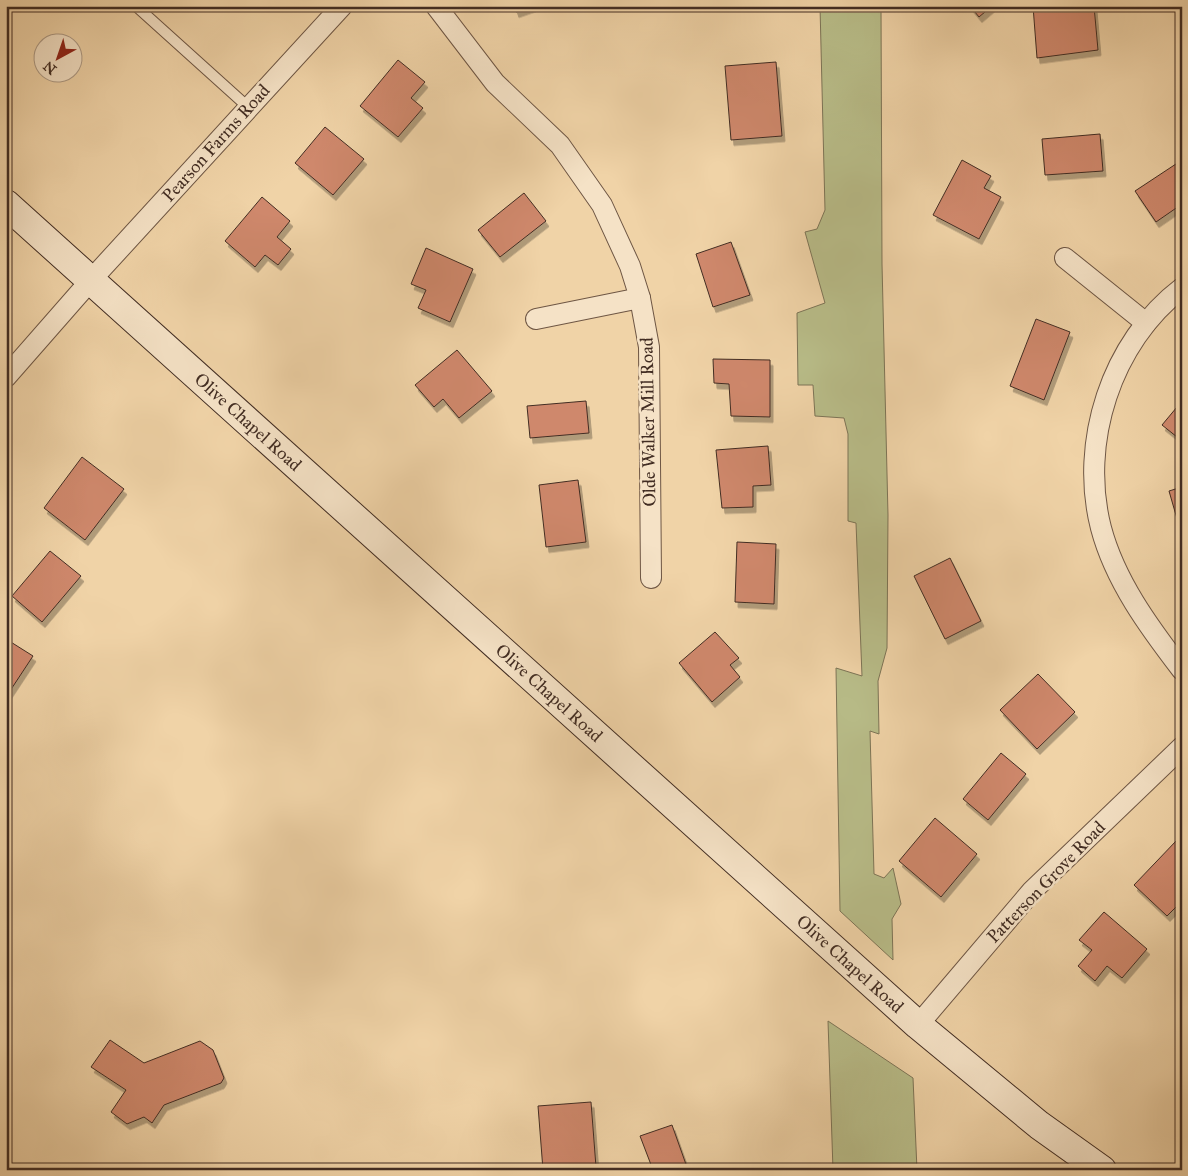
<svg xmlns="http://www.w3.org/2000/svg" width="1188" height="1176" font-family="'IM FELL Great Primer',serif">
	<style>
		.green { fill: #b8bc88; stroke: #7d7456 }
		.building { fill: #cf886c; stroke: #422d23; filter: url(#shadow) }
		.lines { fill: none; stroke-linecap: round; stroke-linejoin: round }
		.service-casing { stroke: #6e5644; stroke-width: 12 }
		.minor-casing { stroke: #6e5644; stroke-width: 22 }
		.secondary-casing { stroke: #422d23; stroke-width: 30 }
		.service { stroke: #f5e2c6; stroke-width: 10 }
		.minor { stroke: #f5e2c6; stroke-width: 20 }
		.secondary { stroke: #f5e2c6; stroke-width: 28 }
		.labels { text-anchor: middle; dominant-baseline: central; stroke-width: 5; stroke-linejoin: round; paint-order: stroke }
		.street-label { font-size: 18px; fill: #422d23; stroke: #f5e2c6 }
	</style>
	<defs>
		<filter id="shadow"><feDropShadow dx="3" dy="5.5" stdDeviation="0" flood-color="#0004"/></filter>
	</defs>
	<rect width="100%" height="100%" fill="#f0d3a7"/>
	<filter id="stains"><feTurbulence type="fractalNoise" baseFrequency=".004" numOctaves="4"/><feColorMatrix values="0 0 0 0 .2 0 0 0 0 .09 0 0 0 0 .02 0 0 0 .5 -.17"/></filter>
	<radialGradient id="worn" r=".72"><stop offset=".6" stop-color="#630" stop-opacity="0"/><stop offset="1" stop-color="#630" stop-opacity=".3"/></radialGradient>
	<!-- green -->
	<g class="green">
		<polygon points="820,6 881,6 882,264 888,515 887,648 878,681 879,734 870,731 874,874 884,878 893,868 901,904 892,919 893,960 840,911 836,668 862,676 856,523 848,521 848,434 844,418 815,416 813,385 798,385 797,313 825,303 805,232 817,229 825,210"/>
		<polygon points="828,1021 913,1078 917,1170 833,1170"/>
	</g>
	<!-- building -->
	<g class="building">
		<polygon points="514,6 533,6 516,12"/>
		<polygon points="970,6 992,6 979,17"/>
		<polygon points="1033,6 1094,6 1098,50 1037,58"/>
		<polygon points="398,60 425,82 411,98 423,108 398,137 360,106"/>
		<polygon points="776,62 782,136 731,140 725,66"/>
		<polygon points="325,127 364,159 333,195 295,163"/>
		<polygon points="1100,134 1103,171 1045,175 1042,139"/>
		<polygon points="962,160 991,176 984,188 1001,197 979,239 933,215"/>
		<polygon points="1182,160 1182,204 1156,222 1135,191"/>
		<polygon points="524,193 546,221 500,257 478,230"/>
		<polygon points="262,197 290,221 277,237 291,249 278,265 265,255 255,267 225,241"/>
		<polygon points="731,242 750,295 713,307 696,254"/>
		<polygon points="426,248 473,269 450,322 418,308 426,290 411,284"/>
		<polygon points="1036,319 1070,332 1044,400 1010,386"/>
		<polygon points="457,350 492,391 459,418 443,399 434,407 415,385"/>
		<polygon points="713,359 770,360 770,417 731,416 729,384 714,383"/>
		<polygon points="586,401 589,433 530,438 527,406"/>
		<polygon points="1182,401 1182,441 1162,425"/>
		<polygon points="768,446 771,485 753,486 753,507 722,508 716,450"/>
		<polygon points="82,457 124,489 85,540 44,508"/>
		<polygon points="578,480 586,542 546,547 539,485"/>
		<polygon points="1182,487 1182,536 1169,491"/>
		<polygon points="737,542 776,544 774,604 735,602"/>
		<polygon points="50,551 81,576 42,622 12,596"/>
		<polygon points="950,558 981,621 945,639 914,576"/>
		<polygon points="715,632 739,658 730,665 740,677 712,702 679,663"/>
		<polygon points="6,639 33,656 6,697"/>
		<polygon points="1038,674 1075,712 1037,749 1000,710"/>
		<polygon points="1001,753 1026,774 988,820 963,799"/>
		<polygon points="935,818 977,854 941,897 899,861"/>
		<polygon points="1177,840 1182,844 1182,901 1167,916 1134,885"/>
		<polygon points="1104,912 1147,949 1122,978 1107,966 1095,981 1078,966 1092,950 1079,940"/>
		<polygon points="110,1040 144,1063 200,1041 213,1050 224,1078 221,1083 164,1105 152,1123 144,1117 127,1124 111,1112 126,1090 91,1067"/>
		<polygon points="591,1102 596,1167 543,1170 538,1106"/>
		<polygon points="672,1125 688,1170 653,1170 640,1136"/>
	</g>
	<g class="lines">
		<defs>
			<polyline id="service" points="136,6 248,107"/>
			<g id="minor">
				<polyline points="436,6 495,83 560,145 602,205 630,266 640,298 649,347 651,578"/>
				<polyline points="1065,258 1146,323"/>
				<path d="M1182 288C1111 342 1079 443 1101 528 1115 581 1149 627 1182 670"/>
				<polyline points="536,319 640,298"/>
				<polyline points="6,377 91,280 342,6"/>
				<polyline points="918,1025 1032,891 1182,747"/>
			</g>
			<polyline id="secondary" points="6,204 918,1025 1039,1125 1102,1170"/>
		</defs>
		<!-- service casing -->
		<use href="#service" class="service-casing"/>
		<!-- minor casing -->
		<use href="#minor" class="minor-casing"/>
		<!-- secondary casing -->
		<use href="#secondary" class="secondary-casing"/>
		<!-- service -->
		<use href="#service" class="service"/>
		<!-- minor -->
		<use href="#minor" class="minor"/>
		<!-- secondary -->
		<use href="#secondary" class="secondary"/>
	</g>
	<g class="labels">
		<!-- street labels -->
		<g class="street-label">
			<text transform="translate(216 143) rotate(-48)">Pearson Farms Road</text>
			<text transform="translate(248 422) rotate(42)">Olive Chapel Road</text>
			<text transform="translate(648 422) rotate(-91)">Olde Walker Mill Road</text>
			<text transform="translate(549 693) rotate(42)">Olive Chapel Road</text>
			<text transform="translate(1046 882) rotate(-46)">Patterson Grove Road</text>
			<text transform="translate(850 964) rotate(42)">Olive Chapel Road</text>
		</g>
	</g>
	<!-- margin -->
	<rect width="1188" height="1176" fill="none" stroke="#f0d3a7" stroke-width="25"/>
	<rect x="8" y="8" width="1173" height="1161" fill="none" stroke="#422d23" stroke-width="2.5"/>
	<rect x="12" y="12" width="1163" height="1151" fill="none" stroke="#422d23"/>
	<!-- north arrow -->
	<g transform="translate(58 58) rotate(220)"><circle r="24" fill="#f5e2c6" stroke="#ad9a85"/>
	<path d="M0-4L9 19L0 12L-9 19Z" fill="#8f2418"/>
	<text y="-8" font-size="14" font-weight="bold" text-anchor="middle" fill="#422d23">N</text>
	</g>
	<rect width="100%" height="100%" filter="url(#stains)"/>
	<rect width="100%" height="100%" fill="url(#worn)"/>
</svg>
